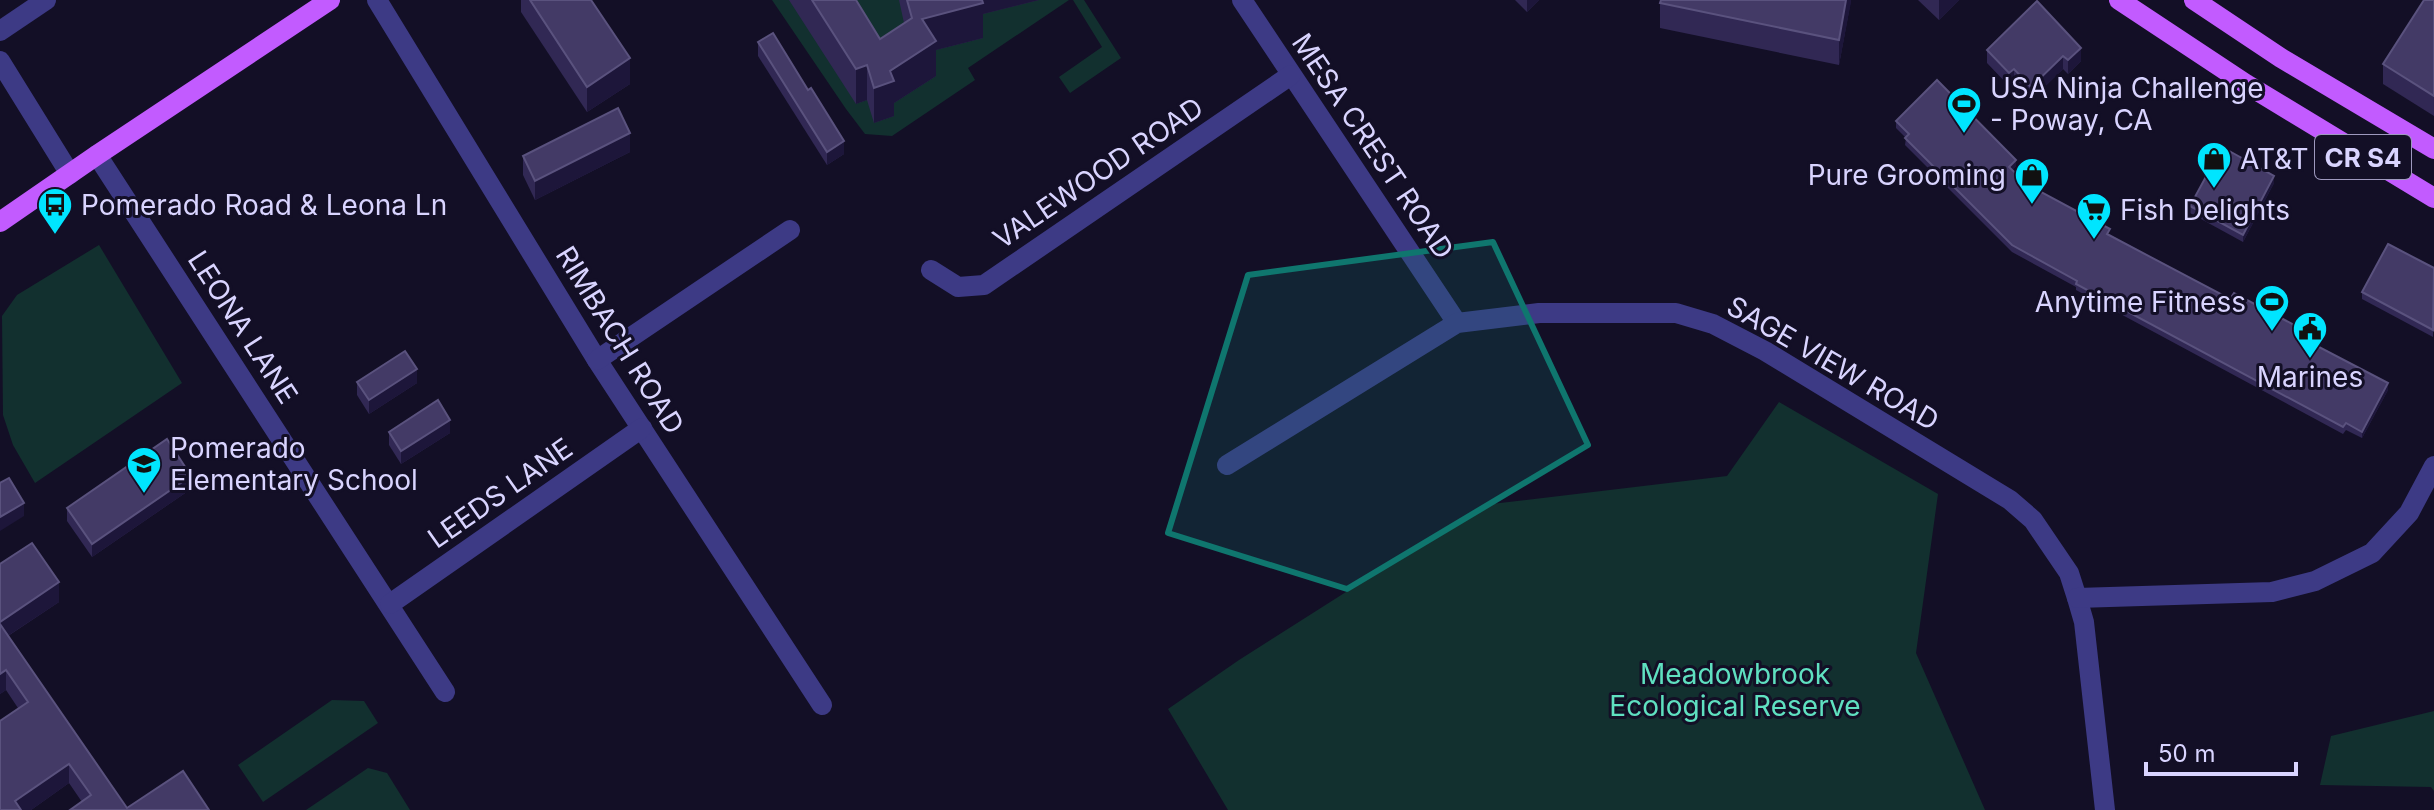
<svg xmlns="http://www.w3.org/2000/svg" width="2434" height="810" font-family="Inter,sans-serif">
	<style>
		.green { fill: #12302f }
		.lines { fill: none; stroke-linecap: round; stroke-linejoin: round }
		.minor { stroke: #3d3a85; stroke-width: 20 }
		.primary { stroke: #c25bff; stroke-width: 20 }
		.wall { fill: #312854 }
		.shaded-wall { fill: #1d163a }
		.building { fill: #433a66; stroke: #5a527e; stroke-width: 2 }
		.marked { fill: #0f766e; fill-opacity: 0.2; stroke: #0f766e; stroke-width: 6; stroke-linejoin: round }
		.labels { text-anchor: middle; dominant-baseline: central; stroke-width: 6; stroke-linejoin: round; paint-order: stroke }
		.shield { fill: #130f26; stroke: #9e99be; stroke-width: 2 }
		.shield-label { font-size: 26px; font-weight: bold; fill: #d9d4ff }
		.poi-label { font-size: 28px; fill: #d9d4ff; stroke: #130f26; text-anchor: start }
		.street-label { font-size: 28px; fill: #d9d4ff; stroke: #130f26 }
		.park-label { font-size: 28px; fill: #5fe0c0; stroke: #130f26 }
	</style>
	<rect width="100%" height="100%" fill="#130f26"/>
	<!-- green -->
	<g class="green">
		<polygon points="772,0 1069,0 968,68 975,80 892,136 865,134 846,109"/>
		<polygon points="1073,0 1084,0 1121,58 1070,93 1059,77 1102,47"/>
		<polygon points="99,245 182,383 35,483 13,445 3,415 2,316 17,295"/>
		<polygon points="1779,402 1938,494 1916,653 1985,810 1228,810 1168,709 1239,660 1483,505 1727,476"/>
		<polygon points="332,700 364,701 378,723 263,802 238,765"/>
		<polygon points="2434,711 2434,791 2431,787 2320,785 2331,736"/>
		<polygon points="368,768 387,773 410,810 306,810"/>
	</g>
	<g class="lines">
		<!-- minor -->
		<g class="minor">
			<polyline points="377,0 597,360 822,705"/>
			<polyline points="1242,0 1457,323"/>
			<polyline points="0,31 46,0"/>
			<polyline points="0,61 70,174"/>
			<polyline points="97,155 445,692"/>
			<polyline points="931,270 958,287 984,285 1291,75"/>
			<polyline points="597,360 790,230"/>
			<polyline points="1227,465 1457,323 1539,313 1676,313 1713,324 1765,351 2010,500 2033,520 2069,573 2077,598 2084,622 2105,810"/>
			<polyline points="2077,598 2272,592 2315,581 2372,553 2409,513 2434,466"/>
			<polyline points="390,604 642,428"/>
		</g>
		<!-- primary -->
		<g class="primary">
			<polyline points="2119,0 2246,84 2434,198"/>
			<polyline points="2194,0 2281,58 2434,149"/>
			<polyline points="0,222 97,155 330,0"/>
		</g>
	</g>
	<!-- wall -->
	<g class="wall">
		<polygon points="521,0 591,0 630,84 587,112 521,12"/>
		<polygon points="789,0 856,0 880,39 904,23 899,0 1039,0 983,14 983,38 936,50 936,76 894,103 894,116 874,123 867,100 856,104"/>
		<polygon points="1515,0 1539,0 1527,12"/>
		<polygon points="1851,0 1839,65 1660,28 1660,3"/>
		<polygon points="1918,0 1959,0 1939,20"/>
		<polygon points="2434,0 2434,116 2383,84 2383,64"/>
		<polygon points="2037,1 2081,61 2068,74 2063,69 2031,100 2014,82 2009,86 1987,63 1987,50"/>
		<polygon points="758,42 844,154 827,165 758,56"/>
		<polygon points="1896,121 2016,166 2012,170 2028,185 2110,235 2317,346 2388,390 2362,438 2346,430 2343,434 2076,290 2076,287 2012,252 1905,145 1906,138 1896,128"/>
		<polygon points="630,152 535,200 523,175 523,156"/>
		<polygon points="2274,183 2243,242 2190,213 2190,206"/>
		<polygon points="2434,268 2433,337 2362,299 2362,292"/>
		<polygon points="357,382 417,383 369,414 357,395"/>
		<polygon points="389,432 450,433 401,464 389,445"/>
		<polygon points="191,489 92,557 67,521 67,508"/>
		<polygon points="0,564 59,602 8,636 127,808 209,810 70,810 82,802 69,783 31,810 0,810 18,708 6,690 0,694"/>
	</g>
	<!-- shaded-wall -->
	<g class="shaded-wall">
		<polygon points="977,0 1039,0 983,14 983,38 936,50 936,76 894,103 894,116 874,123 874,88 890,71 922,19"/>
		<polygon points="1527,0 1539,0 1527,12"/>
		<polygon points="1846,0 1851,0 1851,2 1839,65 1839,40"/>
		<polygon points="1939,0 1959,0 1939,20"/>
		<polygon points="2081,48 2081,61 2068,74 2068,60"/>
		<polygon points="2063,56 2063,69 2031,100 2031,87"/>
		<polygon points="630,58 630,84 587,112 587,87"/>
		<polygon points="867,65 867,100 856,104 856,69"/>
		<polygon points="2014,69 2014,82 2009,86 2009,73"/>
		<polygon points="630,133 630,152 535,200 535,181"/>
		<polygon points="844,141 844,154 827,165 827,152"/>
		<polygon points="2016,160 2016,166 2009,174 2009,167"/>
		<polygon points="2274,176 2274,183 2243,242 2243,235"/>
		<polygon points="417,369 417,383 369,414 369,400"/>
		<polygon points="2388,383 2388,390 2362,438 2362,432"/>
		<polygon points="450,420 450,433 401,464 401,451"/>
		<polygon points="191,476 191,489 92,557 92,544"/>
		<polygon points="24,503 24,516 0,531 0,517"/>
		<polygon points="59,582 59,602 0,641 0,622"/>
		<polygon points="6,670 6,690 0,694 0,674"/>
		<polygon points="69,764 69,783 31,810 15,810 15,801"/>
	</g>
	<!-- building -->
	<g class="building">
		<polygon points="530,0 591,0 630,58 587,87"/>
		<polygon points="812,0 856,0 880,39 912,18 907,0 982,0 983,3 922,19 936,41 890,71 894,81 874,88 867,65 856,69"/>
		<polygon points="1661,0 1846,0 1839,40 1660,3"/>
		<polygon points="2424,0 2434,0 2434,96 2383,64"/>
		<polygon points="2037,1 2081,48 2068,60 2063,56 2031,87 2014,69 2009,73 1987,50"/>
		<polygon points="773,33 808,90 811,88 844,141 827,152 758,42"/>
		<polygon points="1937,80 2016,160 2009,167 2028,185 2110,229 2107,234 2230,299 2234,293 2311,334 2317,346 2388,383 2362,432 2346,423 2343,427 2076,284 2077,281 2012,245 1905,138 1909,134 1896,121"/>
		<polygon points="618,108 630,133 535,181 523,156"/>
		<polygon points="2222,147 2274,176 2243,235 2190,206"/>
		<polygon points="2388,244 2434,268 2433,330 2362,292"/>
		<polygon points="405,351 417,369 369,400 357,382"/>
		<polygon points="438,400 450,420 401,451 389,432"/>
		<polygon points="167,439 191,476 92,544 67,508"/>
		<polygon points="9,478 24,503 0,517 0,483"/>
		<polygon points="32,543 59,582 0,622 0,564"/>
		<polygon points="0,624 127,808 183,771 209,810 70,810 91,795 69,764 15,801 21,810 0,810 0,721 28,702 6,670 0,674"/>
	</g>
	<!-- marked area -->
	<path class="marked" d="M1493 242 1588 445 1347 589 1168 533 1248 275Z"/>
	<!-- icons -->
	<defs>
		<symbol id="stadium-pin" viewBox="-11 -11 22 30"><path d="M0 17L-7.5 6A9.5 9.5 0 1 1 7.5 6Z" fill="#00e5ff" stroke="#130f26"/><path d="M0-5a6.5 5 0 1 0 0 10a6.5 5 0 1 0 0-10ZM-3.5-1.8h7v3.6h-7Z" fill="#111"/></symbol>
		<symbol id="shop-pin" viewBox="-11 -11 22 30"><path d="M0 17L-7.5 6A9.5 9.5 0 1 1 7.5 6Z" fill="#00e5ff" stroke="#130f26"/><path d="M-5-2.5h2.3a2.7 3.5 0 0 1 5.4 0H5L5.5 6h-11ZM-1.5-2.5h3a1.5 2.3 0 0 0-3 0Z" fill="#111"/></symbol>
		<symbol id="bus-pin" viewBox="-11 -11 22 30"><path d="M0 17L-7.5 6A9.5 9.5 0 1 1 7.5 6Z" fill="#00e5ff" stroke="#130f26"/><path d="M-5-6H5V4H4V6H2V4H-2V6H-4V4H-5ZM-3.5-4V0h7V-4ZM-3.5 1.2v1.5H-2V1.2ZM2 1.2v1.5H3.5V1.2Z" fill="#111"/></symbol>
		<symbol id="supermarket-pin" viewBox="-11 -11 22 30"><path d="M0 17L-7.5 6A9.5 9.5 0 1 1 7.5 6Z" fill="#00e5ff" stroke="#130f26"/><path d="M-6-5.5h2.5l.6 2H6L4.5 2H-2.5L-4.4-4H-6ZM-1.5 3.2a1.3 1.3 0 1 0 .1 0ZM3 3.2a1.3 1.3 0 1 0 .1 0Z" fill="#111"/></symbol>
		<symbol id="civic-pin" viewBox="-11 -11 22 30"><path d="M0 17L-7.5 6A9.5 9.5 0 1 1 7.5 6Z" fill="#00e5ff" stroke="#130f26"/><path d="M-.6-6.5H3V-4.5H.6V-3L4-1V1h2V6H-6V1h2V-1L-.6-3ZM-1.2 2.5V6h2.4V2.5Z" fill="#111"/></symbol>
		<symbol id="school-pin" viewBox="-11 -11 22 30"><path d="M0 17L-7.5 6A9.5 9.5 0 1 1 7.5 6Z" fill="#00e5ff" stroke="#130f26"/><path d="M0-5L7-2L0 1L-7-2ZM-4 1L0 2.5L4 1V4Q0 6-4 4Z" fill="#111"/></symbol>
	</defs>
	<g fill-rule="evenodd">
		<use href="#stadium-pin" x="1944" y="84" width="40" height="54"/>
		<use href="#shop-pin" x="2194" y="139" width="40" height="54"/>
		<use href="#shop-pin" x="2012" y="155" width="40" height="54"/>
		<use href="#bus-pin" x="35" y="185" width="40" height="54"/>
		<use href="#supermarket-pin" x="2074" y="190" width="40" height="54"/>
		<use href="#stadium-pin" x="2252" y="282" width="40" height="54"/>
		<use href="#civic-pin" x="2290" y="309" width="40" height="54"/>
		<use href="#school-pin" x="124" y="444" width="40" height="54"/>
	</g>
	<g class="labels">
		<!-- shield labels -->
		<rect class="shield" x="2315" y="135" width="96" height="44" rx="6"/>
		<g class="shield-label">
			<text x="2363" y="157">CR S4</text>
		</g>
		<!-- poi labels -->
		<g class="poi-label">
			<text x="1990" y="88">USA Ninja Challenge<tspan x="1990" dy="32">- Poway, CA</tspan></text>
			<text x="2240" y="159">AT&amp;T</text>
			<text x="2006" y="175" text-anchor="end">Pure Grooming</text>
			<text x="81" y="205">Pomerado Road &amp; Leona Ln</text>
			<text x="2120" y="210">Fish Delights</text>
			<text x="2246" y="302" text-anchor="end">Anytime Fitness</text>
			<text x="2310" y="377" text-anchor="middle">Marines</text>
			<text x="170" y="448">Pomerado<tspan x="170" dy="32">Elementary School</tspan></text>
		</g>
		<!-- street labels -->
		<g class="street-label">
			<text transform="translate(1373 146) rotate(56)">MESA CREST ROAD</text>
			<text transform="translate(1098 173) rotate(-34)">VALEWOOD ROAD</text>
			<text transform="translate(243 327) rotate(57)">LEONA LANE</text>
			<text transform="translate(620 340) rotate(58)">RIMBACH ROAD</text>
			<text transform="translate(1833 363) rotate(30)">SAGE VIEW ROAD</text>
			<text transform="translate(500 493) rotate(-35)">LEEDS LANE</text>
		</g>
		<!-- park labels -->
		<g class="park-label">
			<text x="1735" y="674">Meadowbrook<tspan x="1735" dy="32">Ecological Reserve</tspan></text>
		</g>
	</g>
	<!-- scale -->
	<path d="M2146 762v12h150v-12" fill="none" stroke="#d9d4ff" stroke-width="4"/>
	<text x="2158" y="762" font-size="24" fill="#d9d4ff" stroke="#130f26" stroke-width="6" paint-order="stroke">50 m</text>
</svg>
